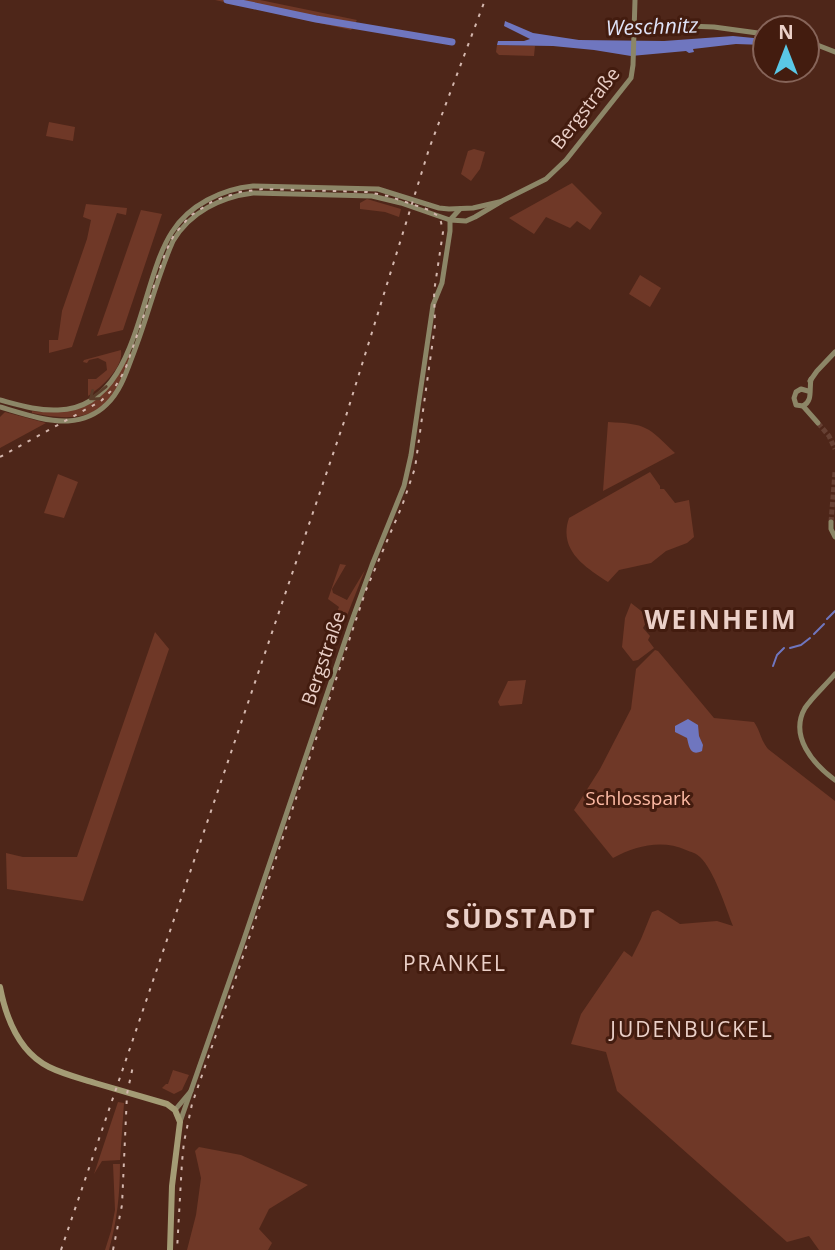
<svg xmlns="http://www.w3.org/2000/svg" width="835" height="1250" font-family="'Open Sans',sans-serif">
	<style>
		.green { fill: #6f3827 }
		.water { fill: #6f76bf }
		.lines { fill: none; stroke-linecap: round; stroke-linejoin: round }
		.stream { stroke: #6f76bf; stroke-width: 2 }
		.river { stroke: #6f76bf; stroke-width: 7 }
		.secondary-tunnel { stroke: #664033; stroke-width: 5; stroke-dasharray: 5 2.5; stroke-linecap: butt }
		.secondary { stroke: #8c8667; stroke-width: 5 }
		.primary { stroke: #a49c75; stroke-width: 6 }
		.rail { stroke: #d4b7ae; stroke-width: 2; stroke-dasharray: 3.5 7; stroke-linecap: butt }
		.oneway { stroke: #593c29 }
		.labels { text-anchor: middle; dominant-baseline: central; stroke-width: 6; stroke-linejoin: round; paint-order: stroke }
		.street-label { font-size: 19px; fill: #ebd0c8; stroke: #431c0f }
		.park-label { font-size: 19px; fill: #fdbaa4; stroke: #431c0f }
		.water-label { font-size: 21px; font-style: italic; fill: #dfe3f7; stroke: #431c0f }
		.neighbourhood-label { font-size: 21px; letter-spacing: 2px; fill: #ebd0c8; stroke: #431c0f }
		.district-label { font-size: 26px; font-weight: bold; letter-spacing: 2px; fill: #ebd0c8; stroke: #431c0f }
	</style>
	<rect width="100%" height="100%" fill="#4e2619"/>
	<!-- green -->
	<g class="green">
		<polygon points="215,0 260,0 357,20 351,30"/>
		<polygon points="497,45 535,46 534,56 499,55 496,52"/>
		<polygon points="49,122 75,127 73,141 46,136"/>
		<polygon points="474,149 485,152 480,169 471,181 461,174 468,151"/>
		<polygon points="572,183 602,213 590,230 577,221 570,228 546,217 534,234 509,218"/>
		<polygon points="367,199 401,209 399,217 385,212 360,209 360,203"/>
		<polygon points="86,204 127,208 126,215 117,213 72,347 49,353 49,340 58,340 62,311 87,239 91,220 83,217"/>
		<polygon points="141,210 162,214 123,330 97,336"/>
		<polygon points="640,275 661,288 650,307 629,294"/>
		<path d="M121 350C124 367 102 387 88 396V379H96L107 370 106 362 98 358 89 360 87 363 83 362 84 360Z"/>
		<path d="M133 352C127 365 122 380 115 392 96 423 62 419 32 413V411C79 417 111 397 129 353Z"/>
		<polygon points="5,412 46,423 0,448 0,417"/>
		<path d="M608 422C647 424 647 426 675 453L603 491Z"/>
		<path d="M650 472 660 486V489H664L675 503 689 500 694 537 687 543 666 551 651 563 619 570 608 582C585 567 558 550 569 518Z"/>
		<polygon points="58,474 78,482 64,518 44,513"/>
		<polygon points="340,564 346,565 332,589 333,593 347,600 365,570 344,623 335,617 339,607 328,599"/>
		<polygon points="631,603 649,617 643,628 650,636 648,640 654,648 638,660 633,661 622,647 625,618"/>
		<polygon points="155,632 169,649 83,901 7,889 6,853 23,857 77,857"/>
		<path d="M655 650 658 651 714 718 754 722C760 730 761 741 768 749L835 801V1250H819L809 1236 787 1242 617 1091 606 1052 571 1044 581 1014 624 951 632 957 641 939 652 912 658 910 680 924 717 921 733 926C726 908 714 870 700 857 696 853 691 852 686 850 662 839 635 846 613 858L574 810 600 769 631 709 636 669Z"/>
		<polygon points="526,680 522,704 500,706 498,702 508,681"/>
		<polygon points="173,1070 189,1075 182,1090 174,1094 162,1088 166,1084 168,1084"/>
		<polygon points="118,1102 124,1103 120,1160 102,1161 94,1174"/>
		<polygon points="199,1147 241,1155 308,1185 269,1209 259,1229 272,1243 268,1250 187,1250 196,1215 201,1178 195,1151"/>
		<path d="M113 1164H120C120 1194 117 1221 109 1250H105L111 1231 115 1210Z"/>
	</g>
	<!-- water -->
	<g class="water">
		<polygon points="505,21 533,33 579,40 664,41 733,36 765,39 765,45 736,44 693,49 694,52 689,53 686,51 631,56 594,50 553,46 497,45 498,41 524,41 530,39 504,26"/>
		<path d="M688 719 698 725 699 736 703 745 702 751C690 757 689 746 687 738L675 732V726Z"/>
	</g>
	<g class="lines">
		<!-- stream -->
		<g class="stream">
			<polyline points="827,619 835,611"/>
			<polyline points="814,634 824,624"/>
			<polyline points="790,648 801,645 810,638"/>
			<polyline points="773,666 777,655 784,648"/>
		</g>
		<!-- river -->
		<polyline class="river" points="227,0 316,19 452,42"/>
		<!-- secondary-tunnel -->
		<g class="secondary-tunnel">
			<polyline points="818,423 829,436 835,449"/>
			<polyline points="831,522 835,472"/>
		</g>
		<!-- secondary -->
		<g class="secondary">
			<polyline points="635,24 714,27 765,34"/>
			<path d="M637 26C652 31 667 30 682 27"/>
			<polyline points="807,41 835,52"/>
			<polyline points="810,381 817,371 835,352"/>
			<path d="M808 391 801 389 796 392 794 398 796 405 803 406C813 401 809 390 811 379"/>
			<path d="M0 400C19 405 38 411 58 410 139 408 138 284 172 232 189 205 222 189 253 186L378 189 439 208 449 209 473 208 499 202"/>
			<polyline points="803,406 818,423"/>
			<path d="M0 407C21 413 46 422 68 421 83 420 97 414 107 404 121 391 127 370 134 352 148 316 157 277 173 241 190 212 221 197 253 193L372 196 401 203 450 220 466 221 475 217 502 201 546 179 566 160 631 78 633 65 635 0"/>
			<polyline points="831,522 831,529 835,537"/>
			<path d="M835 674C825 686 813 696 805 708 789 736 813 764 835 780"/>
			<polyline points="175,1110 191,1091"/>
			<polyline points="180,1122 243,942 351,623 372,565 404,486 411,455 433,305 442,283 450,231 450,220 460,209"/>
		</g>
		<!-- primary -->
		<path class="primary" d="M0 987C6 1018 19 1052 49 1067 63 1074 79 1078 95 1083 119 1090 143 1097 167 1104L175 1110 180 1122 172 1186 170 1250"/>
		<!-- rail -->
		<g class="rail">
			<polyline points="0,457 101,401 115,387 125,370 166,251 174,235 190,216 213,201 240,192 263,189 367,192 388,196 429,210 438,216 441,222 443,232 434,292 435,325 415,468 402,506 366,590 234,983 192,1104 184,1142 182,1162 177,1250"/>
			<polyline points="61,1250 346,416 429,149 485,0"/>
			<polyline points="113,1250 122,1205 127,1094 133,1066"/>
		</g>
	</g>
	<!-- one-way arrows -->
	<defs><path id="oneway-shaft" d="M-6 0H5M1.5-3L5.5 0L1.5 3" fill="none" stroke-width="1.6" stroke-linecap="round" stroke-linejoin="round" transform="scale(1.75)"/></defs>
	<use class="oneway" href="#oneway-shaft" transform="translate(98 393) rotate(142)"/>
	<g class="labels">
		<!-- street labels -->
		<g class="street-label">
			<text transform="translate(585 108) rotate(-52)">Bergstraße</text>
			<text transform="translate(323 658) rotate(-71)">Bergstraße</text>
		</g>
		<!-- park labels -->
		<g class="park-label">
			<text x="638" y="798">Schlosspark</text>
		</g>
		<!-- water labels -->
		<g class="water-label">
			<text transform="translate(652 26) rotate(-2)">Weschnitz</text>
		</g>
		<!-- neighbourhood labels -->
		<g class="neighbourhood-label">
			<text x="455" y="963">PRANKEL</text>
			<text x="692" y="1029">JUDENBUCKEL</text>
		</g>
		<!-- district labels -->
		<g class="district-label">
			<text x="721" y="619">WEINHEIM</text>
			<text x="521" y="918">SÜDSTADT</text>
		</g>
	</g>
	<!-- north arrow -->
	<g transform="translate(786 49)"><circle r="33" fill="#431c0f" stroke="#866459" stroke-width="2"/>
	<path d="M0-5L12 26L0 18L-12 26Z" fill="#5ac8e6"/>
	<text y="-10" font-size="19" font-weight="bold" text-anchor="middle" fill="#ebd0c8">N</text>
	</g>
</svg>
